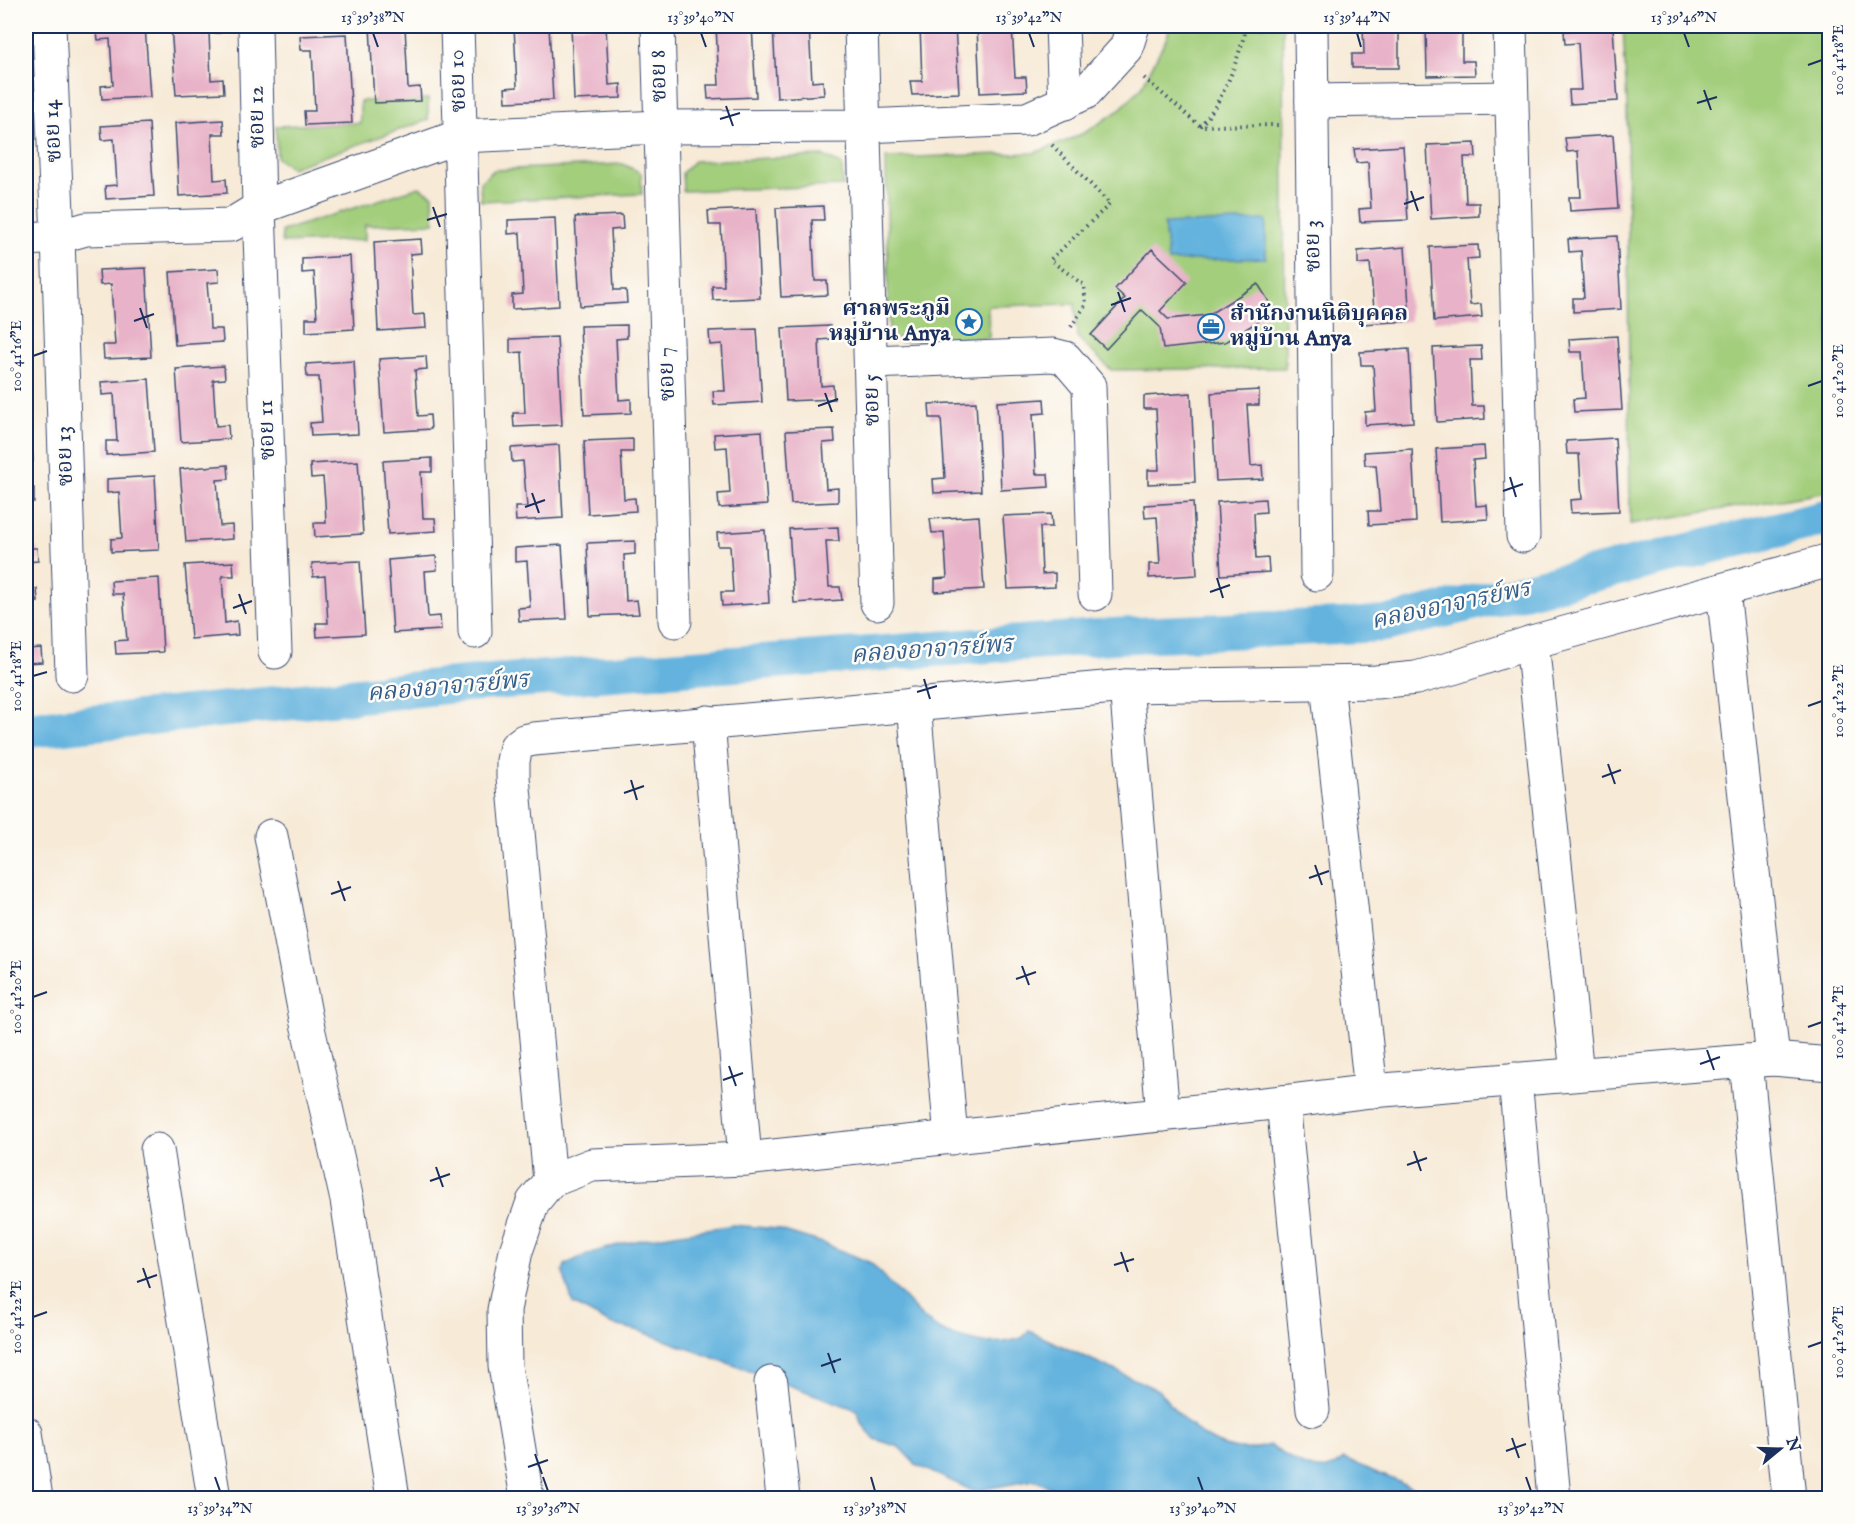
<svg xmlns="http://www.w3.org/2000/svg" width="1855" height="1524" font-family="'IM FELL English','Noto Serif Thai',serif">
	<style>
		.green { fill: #a3ce7b; stroke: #5f7e6c; stroke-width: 1.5 }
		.water { fill: #63b3de; stroke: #3f719e; stroke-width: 1.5 }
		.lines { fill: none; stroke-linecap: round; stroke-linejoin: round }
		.canal { stroke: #63b3de; stroke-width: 36 }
		.building { fill: #e8b2c8 }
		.street-casing { stroke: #3c4b70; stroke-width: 35 }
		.path { stroke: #3c4b70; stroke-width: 4; stroke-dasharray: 1.5 4.5; stroke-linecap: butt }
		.street { stroke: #fff; stroke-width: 33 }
		.ticks { fill: none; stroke: #1b2f5e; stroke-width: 2 }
		.labels { text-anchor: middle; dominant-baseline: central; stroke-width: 5; stroke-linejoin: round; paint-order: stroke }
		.street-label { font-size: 22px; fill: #1b2f5e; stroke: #fdfcf7 }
		.poi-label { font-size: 22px; font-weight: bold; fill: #1b2f5e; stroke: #fdfcf7; text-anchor: end }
		.water-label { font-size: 24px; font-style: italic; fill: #345d8b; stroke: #fdfcf7 }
		.neatline { fill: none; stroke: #1b2f5e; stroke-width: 2 }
		.ticks-label { font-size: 15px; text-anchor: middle; fill: #1b2f5e }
	</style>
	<rect width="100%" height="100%" fill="#fdfcf7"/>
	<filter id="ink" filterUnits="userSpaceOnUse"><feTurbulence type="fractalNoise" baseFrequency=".0167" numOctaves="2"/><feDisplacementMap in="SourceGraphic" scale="12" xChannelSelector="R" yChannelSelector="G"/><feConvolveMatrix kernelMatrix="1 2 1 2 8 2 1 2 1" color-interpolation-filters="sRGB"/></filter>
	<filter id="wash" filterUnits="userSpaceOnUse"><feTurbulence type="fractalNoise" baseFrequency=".008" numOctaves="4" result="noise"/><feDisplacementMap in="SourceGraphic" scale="24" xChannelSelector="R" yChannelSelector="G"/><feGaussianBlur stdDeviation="1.35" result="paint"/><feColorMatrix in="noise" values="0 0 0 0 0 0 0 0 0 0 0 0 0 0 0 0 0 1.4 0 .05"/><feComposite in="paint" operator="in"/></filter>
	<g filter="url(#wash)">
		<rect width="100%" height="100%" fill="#f7ead7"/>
		<!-- green -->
		<g class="green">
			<polygon points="1170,26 1283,26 1285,368 1111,370 1077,337 1075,304 988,306 989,338 900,342 889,330 886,158 1034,153 1064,142 1086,132 1118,111 1141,88 1167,37"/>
			<polygon points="1623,26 1829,26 1829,492 1630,524 1627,106"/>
			<polygon points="428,99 428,120 291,168 277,158 276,126 360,123 360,101"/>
			<polygon points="824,156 842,165 843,186 683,191 682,173 694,161"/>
			<polygon points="623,164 641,173 642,194 481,201 480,182 494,170"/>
			<polygon points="419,187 433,195 434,223 365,225 365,240 282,243 282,231"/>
		</g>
		<!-- water -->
		<g class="water">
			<polygon points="1266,220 1266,258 1168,261 1164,224"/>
			<path d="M733 1225 777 1229 823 1243 871 1263 922 1317 935 1327 951 1335 982 1343 1004 1342 1022 1338 1029 1331 1158 1390C1187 1425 1219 1462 1269 1445 1286 1455 1306 1472 1327 1469 1333 1468 1339 1462 1344 1459L1438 1498H1074L1034 1480 973 1491 916 1465 899 1447 875 1439 861 1423 857 1410 640 1331 610 1324 573 1304 563 1272 565 1265C613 1239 680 1234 733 1225Z"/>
		</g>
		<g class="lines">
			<!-- canal -->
			<polyline class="canal" points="26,730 465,684 1113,636 1385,624 1830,517"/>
		</g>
		<g id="blocks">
			<!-- building -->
			<g class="building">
				<polygon points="96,26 145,26 150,97 102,99 101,86 113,85 110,39 98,40"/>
				<polygon points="171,26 220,26 220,33 209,33 211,80 223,79 224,93 176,95"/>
				<polygon points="370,26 405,26 408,88 420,87 421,101 374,103"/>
				<polygon points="514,26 549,26 553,100 506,102 505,88 517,87"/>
				<polygon points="571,26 606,26 609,85 621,84 621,98 574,100"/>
				<polygon points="716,26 752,26 756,97 708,99 707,85 719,85"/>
				<polygon points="773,26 809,26 812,82 823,81 824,95 777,98"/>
				<polygon points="920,26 955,26 959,93 912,95 910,81 922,81"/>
				<polygon points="977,26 1012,26 1015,77 1026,77 1027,91 980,93"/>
				<polygon points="1363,26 1399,26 1399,68 1352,68 1352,54 1364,54"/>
				<polygon points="1426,26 1462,26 1462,61 1474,61 1475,75 1427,76"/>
				<polygon points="1613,28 1618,101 1570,104 1569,90 1581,90 1578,43 1565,44 1564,31"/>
				<polygon points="347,34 352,123 305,125 304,111 315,111 312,50 301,50 300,36"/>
				<polygon points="223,120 224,134 212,134 214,180 226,179 227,193 179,196 175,123"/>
				<polygon points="149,123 154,196 106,199 105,186 117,185 114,139 102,140 101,126"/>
				<polygon points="1613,135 1618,208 1570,211 1569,197 1581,197 1578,151 1567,152 1565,138"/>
				<polygon points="1475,143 1476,157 1464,157 1466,203 1479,203 1479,216 1431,219 1427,145"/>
				<polygon points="1403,146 1408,220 1360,222 1359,209 1371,208 1368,162 1356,163 1354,149"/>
				<polygon points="823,206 824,220 812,220 815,281 827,281 828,295 781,297 776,208"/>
				<polygon points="756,209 760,298 713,300 712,286 724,286 721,225 709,225 708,211"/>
				<polygon points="622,215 623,229 611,230 614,290 626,290 627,303 580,306 575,217"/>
				<polygon points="555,218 559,306 512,309 512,295 523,294 520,233 508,234 508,220"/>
				<polygon points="1617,236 1621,309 1573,312 1573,298 1584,298 1581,251 1569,252 1568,239"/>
				<polygon points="421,239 422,253 410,254 413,315 425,314 426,328 378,331 374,242"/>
				<polygon points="1478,245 1479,258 1467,259 1470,305 1481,304 1482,317 1434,321 1430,247"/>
				<polygon points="1405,247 1410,321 1362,324 1361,310 1374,309 1370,263 1358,264 1358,251"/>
				<polygon points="1152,249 1187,282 1160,311 1168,319 1208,315 1258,284 1275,311 1225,342 1163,349 1160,327 1142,310 1106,349 1091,335 1125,298 1115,289"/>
				<polygon points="350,256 354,329 306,332 306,318 317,318 314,272 302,273 302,259"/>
				<polygon points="146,268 151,357 104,359 103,345 115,345 111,284 100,285 99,270"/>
				<polygon points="218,269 219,282 207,283 209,307 210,329 222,329 223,342 175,345 170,272"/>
				<polygon points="627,325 627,338 616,339 619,400 631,399 631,413 584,415 580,326"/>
				<polygon points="830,326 831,339 819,340 821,386 833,385 834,399 786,401 782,328"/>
				<polygon points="757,329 762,402 714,405 713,391 725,391 722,344 710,345 709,331"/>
				<polygon points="1617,336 1622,410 1574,412 1573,399 1585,398 1582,352 1570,352 1569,339"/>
				<polygon points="557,337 562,425 514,427 513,413 525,413 522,352 510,353 510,339"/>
				<polygon points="1481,346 1482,360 1470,360 1472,406 1484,406 1485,419 1437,422 1433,348"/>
				<polygon points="1409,349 1413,422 1365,425 1365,412 1376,411 1373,365 1361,365 1360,352"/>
				<polygon points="426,356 427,369 415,370 418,416 430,415 431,429 384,432 379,359"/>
				<polygon points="354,361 358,434 311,436 310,423 322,422 319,377 307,377 306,364"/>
				<polygon points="224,366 225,379 213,380 216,426 228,425 229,439 181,442 176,369"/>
				<polygon points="149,379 154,452 106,455 106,441 117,441 114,394 102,395 101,382"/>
				<polygon points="1259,390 1259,405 1247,405 1251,466 1262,465 1263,479 1216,481 1211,393"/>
				<polygon points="1191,393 1195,482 1148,484 1148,470 1159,470 1156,409 1144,409 1144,396"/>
				<polygon points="1044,399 1045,413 1033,414 1036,474 1048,474 1049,487 1001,490 997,402"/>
				<polygon points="976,402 981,491 934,493 933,479 945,478 941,418 930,418 929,404"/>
				<polygon points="834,429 835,442 823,443 826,489 838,488 838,502 791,504 786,431"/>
				<polygon points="762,431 767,505 719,508 718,494 730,493 727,447 715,448 714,434"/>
				<polygon points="1615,438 1619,511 1571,513 1570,500 1582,499 1579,454 1567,454 1566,441"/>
				<polygon points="633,439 633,452 621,452 624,499 635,498 636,511 588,514 584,441"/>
				<polygon points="559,445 563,518 516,521 515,507 527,507 523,461 512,462 511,448"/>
				<polygon points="1484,446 1485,459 1473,460 1476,506 1487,505 1488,519 1440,522 1436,449"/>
				<polygon points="26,448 32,448 33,461 26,462"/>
				<polygon points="1412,449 1416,522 1369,525 1368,511 1380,511 1376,465 1365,465 1364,452"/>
				<polygon points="432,458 432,472 421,472 422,496 423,518 435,518 436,531 388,534 383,461"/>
				<polygon points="358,461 363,534 315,537 314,523 326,523 325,501 323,477 311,478 310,464"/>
				<polygon points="228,465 229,479 217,480 220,526 232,525 233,539 186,542 180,469"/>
				<polygon points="155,476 159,550 111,552 111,539 122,538 119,492 107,493 107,479"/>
				<rect x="26" y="488" width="8" height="14"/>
				<polygon points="1265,499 1266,512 1254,513 1256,559 1268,558 1269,572 1221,575 1217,502"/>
				<polygon points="1193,502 1197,575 1149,578 1149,564 1160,564 1157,517 1145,518 1144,505"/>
				<polygon points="1051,514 1052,527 1040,527 1042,574 1055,573 1055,587 1008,589 1003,516"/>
				<polygon points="979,516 984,589 935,592 935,579 947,578 944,532 932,533 930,519"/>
				<polygon points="838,527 839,541 826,541 829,587 840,587 842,600 794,603 789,529"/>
				<polygon points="765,530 769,603 722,606 721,592 733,592 730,546 718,546 717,533"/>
				<polygon points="635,541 635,554 624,555 625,579 626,601 637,600 639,614 590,616 587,543"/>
				<polygon points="562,545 567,619 519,621 518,608 530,607 527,561 515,562 515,548"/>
				<polygon points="26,548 37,548 38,561 26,562"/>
				<polygon points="436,556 437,570 425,571 428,617 440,616 441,630 393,633 388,560"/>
				<polygon points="360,561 365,634 317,637 316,623 328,623 325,576 313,577 312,563"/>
				<polygon points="233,562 234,576 222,576 225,623 237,621 238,635 191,639 185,565"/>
				<polygon points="159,578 163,652 116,654 115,641 127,640 123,594 112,594 111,581"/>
				<polygon points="26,589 37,589 38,602 26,603"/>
				<polygon points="26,628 27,628 28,649 41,648 42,662 26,663"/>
			</g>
		</g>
	</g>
	<g filter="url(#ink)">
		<use href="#blocks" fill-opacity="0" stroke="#3c4b70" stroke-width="1.5"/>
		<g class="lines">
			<defs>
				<g id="street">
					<polyline points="49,26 58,237 72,675"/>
					<polyline points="255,26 259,208 275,652"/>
					<polyline points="457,26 475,632"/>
					<polyline points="658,26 675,621"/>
					<polyline points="861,26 877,603"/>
					<polyline points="1062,26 1065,103"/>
					<polyline points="1311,26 1317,574"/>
					<polyline points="1510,26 1523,536"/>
					<polyline points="1312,101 1511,98"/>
					<polyline points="26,239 58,237 86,229 231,225 259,208 460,136 660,127 865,126 1027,119 1085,93 1126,48 1133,26"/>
					<polyline points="871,362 1053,355 1065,358 1089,386 1095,594"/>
					<polyline points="1723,590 1773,1059"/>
					<polyline points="1532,642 1577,1074"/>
					<polyline points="1327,683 1371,1091"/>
					<polyline points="1126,686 1163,1115"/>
					<polyline points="914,704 951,1138"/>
					<polyline points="708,722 745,1159"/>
					<polyline points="271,836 306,1019 347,1200 393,1498"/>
					<polyline points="1746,1061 1789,1498"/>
					<polyline points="1515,1079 1554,1498"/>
					<polyline points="1283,1102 1313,1410"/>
					<polyline points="157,1150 214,1498"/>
					<polyline points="550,1181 513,777 513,761 516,747 524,741 534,739 1126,686 1376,682 1416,678 1456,667 1532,642 1830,560"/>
					<polyline points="771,1383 783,1498"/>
					<polyline points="26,1433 36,1498"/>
					<polyline points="527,1498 505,1366 504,1310 516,1251 533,1202 550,1181 592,1165 745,1159 1283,1102 1371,1091 1773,1059 1830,1064"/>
				</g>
			</defs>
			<!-- street casing -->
			<use href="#street" class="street-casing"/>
			<!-- path -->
			<g class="path">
				<polyline points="1144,78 1200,126 1280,125"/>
				<path d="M1200 126C1225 99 1237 61 1247 26"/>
				<polyline points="1052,145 1110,204 1050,260 1084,285 1086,304 1071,327"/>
			</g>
			<!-- street -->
			<use href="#street" class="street"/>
		</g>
	</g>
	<!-- ticks -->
	<path class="ticks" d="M373 33 378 47M701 33 706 47M1029 33 1034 47M1357 33 1361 47M1684 33 1689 47M1808 65 1822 60M1704 90 1711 110M1697 103 1717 97M726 106 733 126M720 119 740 113M1411 191 1418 211M1404 204 1424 197M433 207 440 227M427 220 447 214M1118 292 1125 312M1111 305 1131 298M140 308 147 328M134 321 154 314M33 356 47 351M1808 386 1822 381M825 393 832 412M818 406 838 399M1510 477 1516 497M1503 491 1523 484M532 493 539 513M525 507 545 500M1217 578 1223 598M1210 592 1230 585M239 594 246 614M233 608 252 601M33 676 47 672M924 679 930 699M917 692 937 686M1808 706 1822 701M1608 764 1615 784M1602 777 1621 770M631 780 637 800M624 793 644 786M1315 865 1322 885M1309 878 1329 871M338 881 345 901M331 894 351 887M1022 966 1029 985M1016 979 1036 972M33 997 47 992M1808 1027 1822 1022M1707 1050 1714 1070M1700 1064 1720 1057M729 1066 736 1086M723 1080 743 1073M1414 1151 1421 1171M1407 1165 1427 1158M436 1167 443 1187M430 1181 450 1174M1121 1252 1128 1272M1114 1265 1134 1259M143 1268 150 1288M137 1282 157 1275M33 1317 47 1312M1808 1347 1822 1342M828 1353 835 1373M821 1366 841 1359M1512 1438 1519 1458M1506 1451 1526 1444M535 1454 542 1474M528 1467 548 1460M215 1477 220 1491M543 1477 548 1491M871 1477 875 1491M1198 1477 1203 1491M1526 1477 1531 1491"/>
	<!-- icons -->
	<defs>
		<symbol id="sight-ring" viewBox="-11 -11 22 22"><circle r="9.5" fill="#fdfcf7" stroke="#1f6fb2" stroke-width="1.5"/><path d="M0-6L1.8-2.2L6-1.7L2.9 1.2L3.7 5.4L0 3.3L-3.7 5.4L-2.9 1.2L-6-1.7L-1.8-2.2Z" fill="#1f6fb2"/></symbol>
		<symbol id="office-ring" viewBox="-11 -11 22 22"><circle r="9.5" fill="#fdfcf7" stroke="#1f6fb2" stroke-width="1.5"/><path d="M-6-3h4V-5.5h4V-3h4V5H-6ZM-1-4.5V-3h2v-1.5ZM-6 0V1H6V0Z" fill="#1f6fb2"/></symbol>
	</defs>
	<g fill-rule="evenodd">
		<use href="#sight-ring" x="954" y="307" width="30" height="30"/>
		<use href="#office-ring" x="1196" y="312" width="30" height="30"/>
	</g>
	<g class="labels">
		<!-- street labels -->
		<g class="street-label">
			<text transform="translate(659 76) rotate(-91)">ซอย 8</text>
			<text transform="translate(458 81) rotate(-92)">ซอย 10</text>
			<text transform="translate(257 117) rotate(-91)">ซอย 12</text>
			<text transform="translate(53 131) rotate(-93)">ซอย 14</text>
			<text transform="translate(1313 246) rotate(-91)">ซอย 3</text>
			<text transform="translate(667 374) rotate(-92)">ซอย 7</text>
			<text transform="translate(872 400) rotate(-91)">ซอย 5</text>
			<text transform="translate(267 430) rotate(-92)">ซอย 11</text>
			<text transform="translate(65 456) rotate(-92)">ซอย 13</text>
		</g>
		<!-- poi labels -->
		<g class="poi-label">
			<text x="950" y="309">ศาลพระภูมิ<tspan x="950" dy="25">หมู่บ้าน Anya</tspan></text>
			<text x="1230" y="314" text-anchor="start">สำนักงานนิติบุคคล<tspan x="1230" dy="25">หมู่บ้าน Anya</tspan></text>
		</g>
		<!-- water labels -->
		<g class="water-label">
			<text transform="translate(1451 605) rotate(-12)">คลองอาจารย์พร</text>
			<text transform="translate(932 650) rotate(-4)">คลองอาจารย์พร</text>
			<text transform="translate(448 687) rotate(-5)">คลองอาจารย์พร</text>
		</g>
	</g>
	<!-- margin -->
	<rect width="1855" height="1524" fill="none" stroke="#fdfcf7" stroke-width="66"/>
	<!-- north arrow -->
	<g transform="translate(1780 1449) rotate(71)" stroke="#fdfcf7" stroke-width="4.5" paint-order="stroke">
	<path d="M0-4.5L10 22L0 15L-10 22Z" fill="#1b2f5e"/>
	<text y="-9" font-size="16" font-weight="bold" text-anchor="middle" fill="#1b2f5e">N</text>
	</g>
	<rect x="33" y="33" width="1789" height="1458" class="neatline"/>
	<g class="ticks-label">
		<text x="373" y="22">13°39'38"N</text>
		<text x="701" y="22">13°39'40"N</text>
		<text x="1029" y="22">13°39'42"N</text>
		<text x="1357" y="22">13°39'44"N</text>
		<text x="1684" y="22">13°39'46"N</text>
		<text transform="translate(1838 60) rotate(-90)" y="5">100°41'18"E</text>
		<text transform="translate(16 356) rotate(-90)" y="5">100°41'16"E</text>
		<text transform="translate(1838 381) rotate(-90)" y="5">100°41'20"E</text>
		<text transform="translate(16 676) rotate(-90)" y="5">100°41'18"E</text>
		<text transform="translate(1838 701) rotate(-90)" y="5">100°41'22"E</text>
		<text transform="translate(16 997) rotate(-90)" y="5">100°41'20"E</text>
		<text transform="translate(1838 1022) rotate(-90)" y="5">100°41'24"E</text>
		<text transform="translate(16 1317) rotate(-90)" y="5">100°41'22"E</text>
		<text transform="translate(1838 1342) rotate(-90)" y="5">100°41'26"E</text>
		<text x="220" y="1513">13°39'34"N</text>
		<text x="548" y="1513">13°39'36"N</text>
		<text x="875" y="1513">13°39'38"N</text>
		<text x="1203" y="1513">13°39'40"N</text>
		<text x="1531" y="1513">13°39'42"N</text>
	</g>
</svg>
